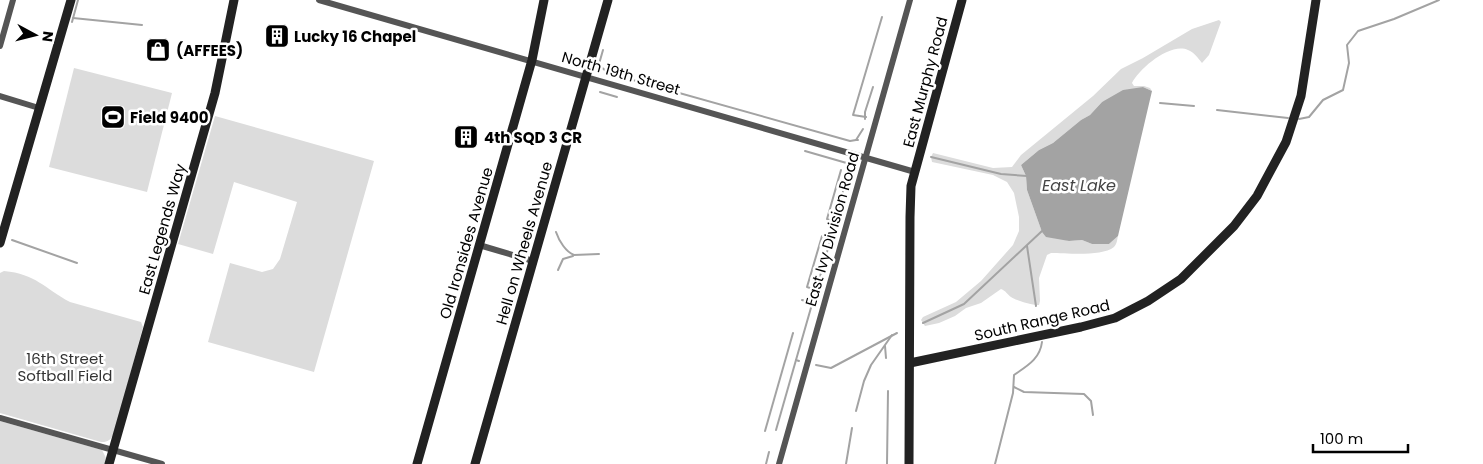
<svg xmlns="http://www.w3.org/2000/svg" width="1483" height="464" font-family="Poppins,sans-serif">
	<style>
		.green { fill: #dcdcdc }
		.water { fill: #a3a3a3 }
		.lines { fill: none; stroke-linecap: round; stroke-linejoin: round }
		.stream { stroke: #a3a3a3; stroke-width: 2 }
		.street { stroke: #555; stroke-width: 6 }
		.secondary { stroke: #222; stroke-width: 9 }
		.labels { text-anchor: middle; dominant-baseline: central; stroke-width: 5; stroke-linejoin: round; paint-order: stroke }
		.poi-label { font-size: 15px; font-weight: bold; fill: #000; stroke: #fff; text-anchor: start }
		.street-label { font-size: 15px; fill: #000; stroke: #fff }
		.park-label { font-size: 15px; fill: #333; stroke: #fff }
		.water-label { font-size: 16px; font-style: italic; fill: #444; stroke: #fff }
	</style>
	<rect width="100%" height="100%" fill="#fff"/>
	<!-- green -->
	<g class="green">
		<path d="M1219 20 1221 22 1209 55 1202 63C1198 58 1194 52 1188 50 1170 42 1139 69 1132 83L1134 86H1144L1150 88 1152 91 1143 87 1102 102 1090 115 1081 120 1053 143 1039 150 1021 165 1026 176 1027 190 1042 232 1069 241 1082 240 1092 244H1109L1118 236C1117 240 1117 244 1114 247 1101 257 1067 253 1051 253L1047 255 1039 278 1040 301 1039 305C1034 306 1015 300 1011 297 1007 294 1006 291 1001 289L981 303 966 308 955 316 939 323 925 326 921 320 923 317 956 302 981 281 1013 245 1019 231V217L1014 193 1007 182 993 175 932 162 931 157 933 153 993 168 1012 167 1021 155 1093 96 1121 69 1143 58 1192 29Z"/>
		<polygon points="74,68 172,93 147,192 49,167"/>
		<polygon points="215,116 374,161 314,372 208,342 230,263 262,272 273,269 280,259 297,202 234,182 213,254 178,244"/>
		<path d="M4 271C36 274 44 288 70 302L141 322 143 327 117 423C114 432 113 443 101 442L0 413V273Z"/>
		<polygon points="0,421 102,450 106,458 105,464 0,464"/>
	</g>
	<!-- water -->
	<polygon class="water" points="1143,87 1152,91 1118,236 1109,244 1092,244 1082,240 1069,241 1046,237 1042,232 1027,190 1026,176 1021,165 1039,150 1053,143 1081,120 1090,115 1102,102 1123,90"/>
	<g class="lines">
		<!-- stream -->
		<g class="stream">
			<polyline points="73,18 142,25"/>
			<polyline points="72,22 78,0"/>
			<polyline points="581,60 583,60"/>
			<polyline points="598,64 608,73 850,141 856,140"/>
			<polyline points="599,64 603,50"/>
			<polyline points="600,92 617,97"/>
			<polyline points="1160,103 1194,106"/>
			<polyline points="1217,110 1288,118"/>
			<polyline points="866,117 853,115 882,17"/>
			<polyline points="865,119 865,112 873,87"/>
			<polyline points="1299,119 1309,117 1323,100 1343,90 1349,63 1347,45 1358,31 1394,19 1439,0"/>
			<polyline points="858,140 856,140 863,129"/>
			<polyline points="805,151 850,164 835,223"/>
			<polyline points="931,157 1001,174 1027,176"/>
			<polyline points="835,222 827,219 841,170"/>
			<path d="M556 232C559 241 566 252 574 255L599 254"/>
			<polyline points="12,240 77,263"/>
			<polyline points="1027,246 1036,306"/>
			<polyline points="558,270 563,259 573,256"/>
			<polyline points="816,290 807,287 822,236"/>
			<polyline points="802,300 812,303"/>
			<polyline points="923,323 964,304 1042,231"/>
			<polyline points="885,346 886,358"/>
			<polyline points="799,361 796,360 831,238"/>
			<polyline points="816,365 831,368 897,333"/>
			<polyline points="1014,387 1024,392 1084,394 1091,401 1093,415"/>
			<polyline points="856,411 864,381 871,365 892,335"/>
			<polyline points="776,430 796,360"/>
			<polyline points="765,431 793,333"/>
			<polyline points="766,464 769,452"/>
			<polyline points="846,464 852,428"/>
			<polyline points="887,464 888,391"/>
			<path d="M995 464 1013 393 1014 375C1027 366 1040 359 1042 342"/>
		</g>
		<!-- street -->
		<g class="street">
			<polyline points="319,0 915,172"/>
			<polyline points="0,46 13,0"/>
			<polyline points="0,96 39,108"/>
			<polyline points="479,245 533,261"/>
			<polyline points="0,418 162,464"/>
			<polyline points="779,464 910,0"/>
		</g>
		<!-- secondary -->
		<g class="secondary">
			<polyline points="0,243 71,0"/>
			<polyline points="910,363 1081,327 1115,318 1148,301 1181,279 1234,226 1257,196 1286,142 1301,96 1316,0"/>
			<polyline points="109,464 215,93 234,0"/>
			<polyline points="417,464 532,60 544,0"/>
			<polyline points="475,464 608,0"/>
			<polyline points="909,464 910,217 911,186 962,0"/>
		</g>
	</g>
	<!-- icons -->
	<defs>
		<symbol id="building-square" viewBox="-11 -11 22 22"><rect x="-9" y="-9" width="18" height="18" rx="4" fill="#000" stroke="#fff"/><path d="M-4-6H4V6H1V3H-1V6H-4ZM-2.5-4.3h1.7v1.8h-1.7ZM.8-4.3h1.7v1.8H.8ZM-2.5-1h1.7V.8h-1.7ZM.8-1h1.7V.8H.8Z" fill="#fff"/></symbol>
		<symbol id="shop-square" viewBox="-11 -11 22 22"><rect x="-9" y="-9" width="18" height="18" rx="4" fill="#000" stroke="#fff"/><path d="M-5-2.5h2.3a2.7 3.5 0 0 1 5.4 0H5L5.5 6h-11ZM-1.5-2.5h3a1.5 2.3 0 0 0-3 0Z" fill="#fff"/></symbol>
		<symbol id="stadium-square" viewBox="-11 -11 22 22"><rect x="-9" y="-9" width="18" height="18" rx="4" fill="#000" stroke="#fff"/><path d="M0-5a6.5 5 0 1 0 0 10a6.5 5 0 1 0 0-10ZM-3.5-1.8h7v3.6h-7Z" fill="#fff"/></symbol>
	</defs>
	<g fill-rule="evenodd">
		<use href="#building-square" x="263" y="22" width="28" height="28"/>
		<use href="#shop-square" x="144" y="36" width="28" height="28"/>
		<use href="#stadium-square" x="99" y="103" width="28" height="28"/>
		<use href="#building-square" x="452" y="123" width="28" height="28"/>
	</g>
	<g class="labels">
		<!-- poi labels -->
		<g class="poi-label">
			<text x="294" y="36">Lucky 16 Chapel</text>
			<text x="176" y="50">(AFFEES)</text>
			<text x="130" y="117">Field 9400</text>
			<text x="484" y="137">4th SQD 3 CR</text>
		</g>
		<!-- street labels -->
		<g class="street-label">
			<text transform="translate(621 73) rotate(16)">North 19th Street</text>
			<text transform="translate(925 82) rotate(-75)">East Murphy Road</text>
			<text transform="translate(162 229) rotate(-74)">East Legends Way</text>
			<text transform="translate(832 229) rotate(-74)">East Ivy Division Road</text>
			<text transform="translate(466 243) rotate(-74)">Old Ironsides Avenue</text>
			<text transform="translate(524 243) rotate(-74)">Hell on Wheels Avenue</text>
			<text transform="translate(1042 320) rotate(-13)">South Range Road</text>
		</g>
		<!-- park labels -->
		<g class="park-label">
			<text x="65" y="358">16th Street<tspan x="65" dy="17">Softball Field</tspan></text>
		</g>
		<!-- water labels -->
		<g class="water-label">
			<text x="1079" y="185">East Lake</text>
		</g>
	</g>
	<!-- north arrow -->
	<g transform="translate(35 35) rotate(97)" stroke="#ffffff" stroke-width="4" paint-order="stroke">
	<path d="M0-4L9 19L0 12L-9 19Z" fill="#000000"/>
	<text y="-8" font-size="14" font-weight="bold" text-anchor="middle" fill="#000000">N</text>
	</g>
	<!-- scale -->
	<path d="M1313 444v8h95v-8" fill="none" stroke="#000000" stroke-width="2.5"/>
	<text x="1320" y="444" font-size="15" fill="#000000" stroke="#ffffff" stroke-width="4" paint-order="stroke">100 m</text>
</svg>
